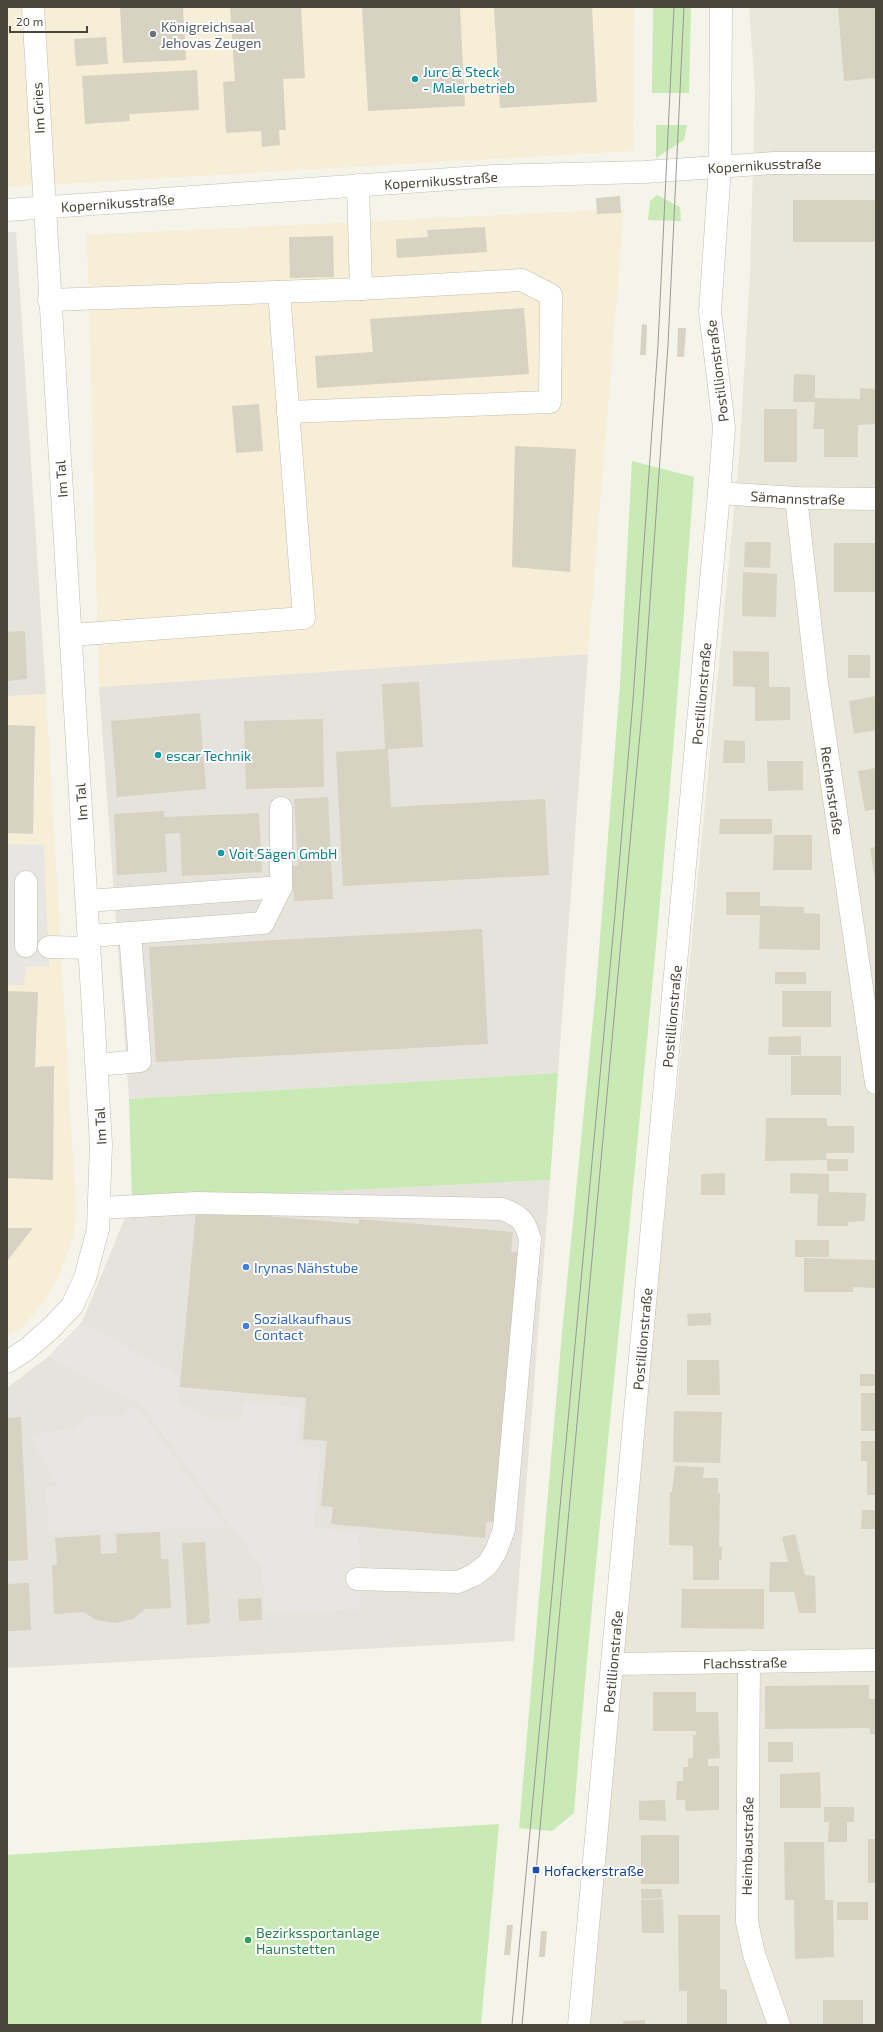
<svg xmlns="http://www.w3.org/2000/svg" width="883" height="2032" font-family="'Exo 2',sans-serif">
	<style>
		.residential { fill: #e9e7d9 }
		.commercial { fill: #f6eed7 }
		.industrial { fill: #e5e3dc }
		.green { fill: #c9e9b5 }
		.parking { fill: #e7e6e2 }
		.building { fill: #d7d2c1 }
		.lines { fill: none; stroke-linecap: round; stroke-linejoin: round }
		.minor-casing { stroke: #c1beae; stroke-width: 23 }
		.minor { stroke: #fff; stroke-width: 22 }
		.tram { stroke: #999; stroke-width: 1 }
		.worship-dot { fill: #6b7280; stroke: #fff; stroke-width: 1.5 }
		.culture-dot { fill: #0f9aa8; stroke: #fff; stroke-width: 1.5 }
		.shop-dot { fill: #3f7fe0; stroke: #fff; stroke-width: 1.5 }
		.transit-dot { fill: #1a4fb4; stroke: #fff; stroke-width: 1.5 }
		.leisure-dot { fill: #2e9e5b; stroke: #fff; stroke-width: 1.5 }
		.labels { text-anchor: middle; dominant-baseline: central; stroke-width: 4; stroke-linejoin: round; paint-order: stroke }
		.worship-label { font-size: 14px; fill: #5b616d; stroke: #fff; text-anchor: start }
		.culture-label { font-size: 14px; fill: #0d838f; stroke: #fff; text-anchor: start }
		.street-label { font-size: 14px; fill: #4a4639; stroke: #fff }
		.shop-label { font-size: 14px; fill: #366cbe; stroke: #fff; text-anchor: start }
		.transit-label { font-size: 14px; fill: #164399; stroke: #fff; text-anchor: start }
		.leisure-label { font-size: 14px; fill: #27864d; stroke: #fff; text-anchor: start }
	</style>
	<rect width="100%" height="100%" fill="#f5f4eb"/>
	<!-- residential -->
	<polygon class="residential" points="749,7 876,7 876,2025 585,2025 739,459 750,275 755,91"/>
	<!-- commercial -->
	<g class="commercial">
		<polygon points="7,7 634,7 633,151 7,187"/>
		<polygon points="624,209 588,654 99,687 87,235"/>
		<polygon points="46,694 76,1210 74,1232 69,1249 59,1275 44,1302 23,1327 7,1336 7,696"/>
	</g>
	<!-- industrial -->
	<g class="industrial">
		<polygon points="7,232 16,232 46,694 7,696"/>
		<polygon points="588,654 558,1073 129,1099 99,687"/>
		<polygon points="550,1180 514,1641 7,1668 7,1388 49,1356 82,1322 132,1201"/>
	</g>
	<!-- green -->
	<g class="green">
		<polygon points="653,7 691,7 689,93 652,93"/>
		<polygon points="656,125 687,125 684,140 656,158"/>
		<polygon points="657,195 680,207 681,221 648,220 650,201"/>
		<path d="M632 461 694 477C680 672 664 867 645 1061 622 1312 594 1562 574 1813L552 1831 519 1828 562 1333 596 989 620 685Z"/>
		<polygon points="558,1073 550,1180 132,1201 129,1099"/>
		<polygon points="499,1824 481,2025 7,2025 7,1855"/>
	</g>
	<!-- parking -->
	<g class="parking">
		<polygon points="7,844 44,845 49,966 26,967 24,985 7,985"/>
		<polygon points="82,1322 179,1376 179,1402 212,1420 241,1421 243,1403 300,1407 297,1445 322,1448 313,1527 359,1533 360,1609 265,1614 262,1567 140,1404 49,1357"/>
		<polygon points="136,1405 226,1527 49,1534 46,1487 57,1486 32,1439 46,1432 72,1428 89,1417 120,1417"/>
	</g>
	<!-- building -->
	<g class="building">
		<polygon points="120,7 183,7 186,60 123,63"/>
		<polygon points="230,7 301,7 305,78 283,79 286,130 279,130 280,145 262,147 261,131 226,133 223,82 235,81"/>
		<polygon points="362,7 460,7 465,106 368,111"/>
		<polygon points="494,7 592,7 597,102 500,108"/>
		<polygon points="838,7 876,7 876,78 844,81"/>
		<polygon points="106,37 108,64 76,66 74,39"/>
		<polygon points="197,70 199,110 129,114 130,121 85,124 82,76"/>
		<polygon points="620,196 621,213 597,214 596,198"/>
		<rect x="793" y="200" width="83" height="42"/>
		<polygon points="485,227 487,252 397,258 396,239 428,237 427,230"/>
		<polygon points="333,236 334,277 290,278 289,237"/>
		<polygon points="524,308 529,374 317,388 315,356 373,352 370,319"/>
		<polygon points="642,324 647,325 646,355 640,355"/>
		<polygon points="678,328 686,328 684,357 677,357"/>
		<polygon points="794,374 815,375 815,398 860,399 860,388 876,389 876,424 858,425 858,457 824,457 824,429 813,429 815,402 793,402"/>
		<polygon points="259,404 263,451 236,453 232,406"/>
		<rect x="764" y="409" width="33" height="53"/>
		<polygon points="515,446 576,449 570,572 512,567"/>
		<polygon points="745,542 771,542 770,568 744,567"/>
		<rect x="834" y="543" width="42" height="49"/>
		<polygon points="743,572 777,574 776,617 742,616"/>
		<polygon points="25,631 27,679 7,681 7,632"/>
		<polygon points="733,651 769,652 769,687 790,687 790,720 755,721 755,687 733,686"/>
		<rect x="848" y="655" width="22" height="23"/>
		<polygon points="419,682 423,747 388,749 391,807 545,799 549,875 343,886 336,752 385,749 382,684"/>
		<polygon points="876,696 876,730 854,734 849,701"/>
		<polygon points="200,713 206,789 117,797 111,721"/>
		<polygon points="323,719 324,787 246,789 244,721"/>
		<polygon points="7,725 35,726 33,834 7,833"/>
		<polygon points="724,740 745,741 745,763 723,763"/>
		<polygon points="767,761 803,761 803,790 768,791"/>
		<polygon points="876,768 876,809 865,811 858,771"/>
		<polygon points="328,797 333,899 294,901 292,866 298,865 294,799"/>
		<polygon points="164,811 164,817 259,813 262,872 182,876 180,833 165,834 167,872 117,875 114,814"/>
		<polygon points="720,819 772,819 772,834 719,834"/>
		<polygon points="774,835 812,835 812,870 773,870"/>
		<polygon points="876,847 876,880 875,880 870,848"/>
		<polygon points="726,892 760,892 760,906 804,907 804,913 820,914 820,950 759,949 760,915 726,915"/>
		<polygon points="482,929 488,1044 156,1062 149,947"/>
		<rect x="775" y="972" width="31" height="12"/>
		<polygon points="7,991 38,992 35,1067 54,1066 53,1180 7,1178"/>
		<rect x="782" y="991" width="49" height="36"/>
		<polygon points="801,1036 801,1055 768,1055 769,1037"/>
		<rect x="791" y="1056" width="50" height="39"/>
		<polygon points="766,1118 827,1118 827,1126 854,1126 854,1153 826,1153 826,1160 765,1161"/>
		<rect x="827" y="1159" width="21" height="12"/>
		<polygon points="725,1173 725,1195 701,1195 701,1174"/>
		<polygon points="790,1173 829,1174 829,1192 866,1193 865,1221 848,1222 848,1226 817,1226 818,1194 790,1193"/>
		<polygon points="196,1210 359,1224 359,1219 513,1232 511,1252 521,1253 497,1522 486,1522 485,1538 331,1524 333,1507 321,1506 327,1441 303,1439 306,1398 180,1387"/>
		<polygon points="7,1228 33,1228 7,1261"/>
		<rect x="795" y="1240" width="34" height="17"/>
		<polygon points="804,1258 876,1260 876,1288 853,1287 853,1292 804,1292"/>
		<polygon points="711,1313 711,1325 688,1326 687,1314"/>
		<polygon points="687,1360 719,1360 720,1395 687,1395"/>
		<rect x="860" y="1374" width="16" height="12"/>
		<rect x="861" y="1393" width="15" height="38"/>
		<polygon points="674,1411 722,1412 720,1463 673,1462"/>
		<polygon points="21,1417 28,1560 7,1561 7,1418"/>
		<polygon points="861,1441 876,1441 876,1495 867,1495 867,1461 861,1461"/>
		<polygon points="675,1466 704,1467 703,1478 718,1478 718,1493 720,1493 719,1547 722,1547 722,1560 719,1560 719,1580 693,1580 693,1546 669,1545 670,1492 672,1492"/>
		<polygon points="862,1510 876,1510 876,1529 861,1529"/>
		<polygon points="160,1532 161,1559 168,1559 171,1608 145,1609 133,1619 116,1623 96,1620 84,1612 54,1614 52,1565 57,1565 55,1538 100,1535 101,1554 117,1553 116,1534"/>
		<polygon points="795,1534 805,1575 815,1576 816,1613 799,1613 794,1592 769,1592 770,1562 788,1562 782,1537"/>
		<polygon points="205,1542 210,1623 187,1625 182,1543"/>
		<polygon points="29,1583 31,1630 7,1631 7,1584"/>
		<polygon points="682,1589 764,1589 764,1629 681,1628"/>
		<polygon points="261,1598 262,1620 239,1621 238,1599"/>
		<polygon points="869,1685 869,1699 876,1699 876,1734 870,1734 870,1728 765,1729 765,1686"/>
		<polygon points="653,1692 696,1692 696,1712 718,1712 720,1758 708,1759 708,1766 719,1766 719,1810 686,1811 685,1800 676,1800 677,1781 683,1781 683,1767 688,1767 688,1759 693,1758 693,1735 696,1735 696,1731 653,1731"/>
		<rect x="768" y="1742" width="25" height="20"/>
		<polygon points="820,1772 821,1808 780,1808 780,1774"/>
		<polygon points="665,1800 666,1821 639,1820 639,1801"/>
		<polygon points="824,1807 854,1807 854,1822 847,1822 847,1842 828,1842 829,1822 824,1822"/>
		<rect x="641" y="1835" width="38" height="49"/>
		<rect x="868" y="1839" width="8" height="44"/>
		<polygon points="784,1842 824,1842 825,1900 833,1900 834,1957 795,1959 794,1900 785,1900"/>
		<polygon points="641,1889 662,1889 662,1898 642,1899"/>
		<polygon points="663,1899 664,1933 642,1933 641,1900"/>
		<rect x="837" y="1902" width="31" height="18"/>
		<polygon points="678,1915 720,1915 720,1989 727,1990 727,2025 687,2025 687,1991 679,1991"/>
		<polygon points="507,1925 513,1925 510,1955 504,1955"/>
		<polygon points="541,1931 547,1931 545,1957 539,1957"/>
		<rect x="823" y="2000" width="40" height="25"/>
		<polygon points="645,2020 645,2025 623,2025 623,2021"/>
	</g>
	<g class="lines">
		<defs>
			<g id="minor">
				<polyline points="358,185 361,289"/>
				<path id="s1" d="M7 210 494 176 644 172 774 163H876"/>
				<polyline points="49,300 361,289 522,280 551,295 550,402 288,412"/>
				<path id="s2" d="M719 493 796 498 876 499"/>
				<path id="s3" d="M796 498 817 683 876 1083"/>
				<polyline points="71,635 304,618 279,292"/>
				<polyline points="87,901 281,887"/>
				<polyline points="90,936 263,923 281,887 281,808"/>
				<polyline points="26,946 26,882"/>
				<polyline points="49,947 89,948"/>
				<polyline points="97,1065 140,1061 130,933"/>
				<path d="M100 1208 197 1203 502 1209C521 1216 525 1221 530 1239L504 1529 496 1551 488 1564 474 1575 458 1582 357 1579"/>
				<polyline points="7,1362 26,1350 51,1328 72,1306 85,1278 98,1229 101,1144 33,7"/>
				<polyline points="749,1661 747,1922 754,1954 779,2025"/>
				<path id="s4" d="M614 1664 876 1660"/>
				<path id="s5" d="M579 2025 719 493 724 428 710 312 720 167 721 7"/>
			</g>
		</defs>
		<!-- minor casing -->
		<use href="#minor" class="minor-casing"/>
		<!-- minor -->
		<use href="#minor" class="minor"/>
		<!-- tram -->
		<g class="tram">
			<polyline points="512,2025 615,914 633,700 658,345 674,7"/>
			<polyline points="522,2025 643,701 668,345 684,7"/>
		</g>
	</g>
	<!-- markers -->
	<circle class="worship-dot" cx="153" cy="34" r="4"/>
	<g class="culture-dot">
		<circle cx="415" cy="79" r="4"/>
		<circle cx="158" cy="755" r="4"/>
		<circle cx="221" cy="853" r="4"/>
	</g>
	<g class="shop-dot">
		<circle cx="246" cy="1267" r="4"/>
		<circle cx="246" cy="1326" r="4"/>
	</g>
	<rect class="transit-dot" x="532" y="1866" width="8" height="8" rx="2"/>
	<circle class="leisure-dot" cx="248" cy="1940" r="4"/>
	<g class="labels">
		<!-- worship labels -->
		<g class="worship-label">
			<text x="161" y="26">Königreichsaal<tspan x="161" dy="16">Jehovas Zeugen</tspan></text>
		</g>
		<!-- culture labels -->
		<g class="culture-label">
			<text x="423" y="71">Jurc &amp; Steck<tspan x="423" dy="16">- Malerbetrieb</tspan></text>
			<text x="166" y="755">escar Technik</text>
			<text x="229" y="853">Voit Sägen GmbH</text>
		</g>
		<!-- street labels -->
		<g class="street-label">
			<text transform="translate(38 108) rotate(-93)">Im Gries</text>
			<text stroke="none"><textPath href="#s1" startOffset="759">Kopernikusstraße</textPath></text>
			<text stroke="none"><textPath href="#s1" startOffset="435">Kopernikusstraße</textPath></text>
			<text stroke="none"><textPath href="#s1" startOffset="111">Kopernikusstraße</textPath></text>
			<text transform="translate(717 371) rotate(-97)">Postillionstraße</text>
			<text transform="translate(61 479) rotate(-94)">Im Tal</text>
			<text stroke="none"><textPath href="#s2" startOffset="79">Sämannstraße</textPath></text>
			<text stroke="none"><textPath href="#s5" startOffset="1337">Postillionstraße</textPath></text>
			<text stroke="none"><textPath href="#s3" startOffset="295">Rechenstraße</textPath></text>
			<text transform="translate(81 802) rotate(-94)">Im Tal</text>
			<text stroke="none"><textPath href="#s5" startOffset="1013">Postillionstraße</textPath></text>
			<text transform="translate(100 1126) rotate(-93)">Im Tal</text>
			<text stroke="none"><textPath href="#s5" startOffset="689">Postillionstraße</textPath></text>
			<text stroke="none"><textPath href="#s4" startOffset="131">Flachsstraße</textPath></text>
			<text stroke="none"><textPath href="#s5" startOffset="365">Postillionstraße</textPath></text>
			<text transform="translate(747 1846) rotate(-89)">Heimbaustraße</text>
		</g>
		<!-- shop labels -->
		<g class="shop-label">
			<text x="254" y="1267">Irynas Nähstube</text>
			<text x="254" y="1318">Sozialkaufhaus<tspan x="254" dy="16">Contact</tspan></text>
		</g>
		<!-- transit labels -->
		<g class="transit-label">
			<text x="544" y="1870">Hofackerstraße</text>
		</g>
		<!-- leisure labels -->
		<g class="leisure-label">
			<text x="256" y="1932">Bezirkssportanlage<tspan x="256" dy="16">Haunstetten</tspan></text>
		</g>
	</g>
	<!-- border -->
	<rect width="883" height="2032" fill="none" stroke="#4a4639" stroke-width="16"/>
	<!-- scale -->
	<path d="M10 26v6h77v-6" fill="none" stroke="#4a4639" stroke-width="2"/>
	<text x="16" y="26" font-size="12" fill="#4a4639" stroke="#ffffff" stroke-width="3" paint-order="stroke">20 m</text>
</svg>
